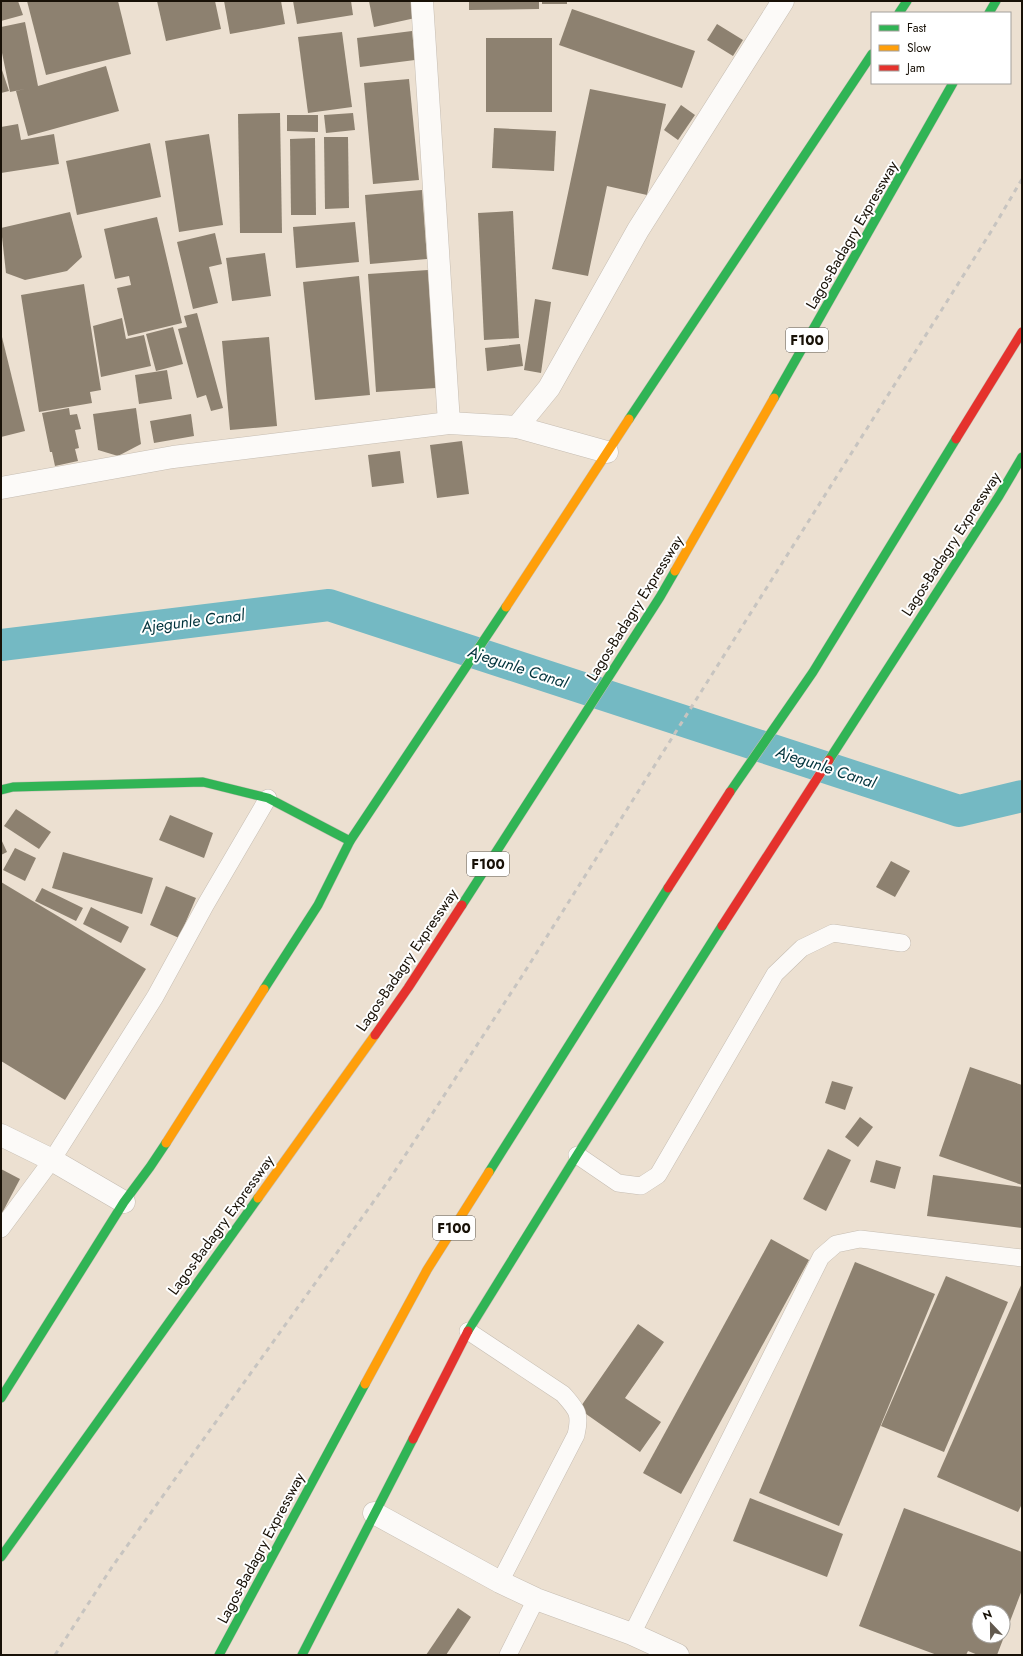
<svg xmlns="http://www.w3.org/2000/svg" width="1023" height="1656" font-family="Jost,sans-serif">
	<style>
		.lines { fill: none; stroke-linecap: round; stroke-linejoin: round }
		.canal { stroke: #74b9c3; stroke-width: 32 }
		.building { fill: #8d8170; fill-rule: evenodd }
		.lane-casing { stroke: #c6bdb2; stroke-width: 18 }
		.street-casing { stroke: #c6bdb2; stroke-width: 23 }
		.fast-casing { stroke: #c6bdb2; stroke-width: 10 }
		.slow-casing { stroke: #c6bdb2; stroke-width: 10 }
		.jam-casing { stroke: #c6bdb2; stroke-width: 10 }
		.lane { stroke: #fcfaf8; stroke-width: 17 }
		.street { stroke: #fcfaf8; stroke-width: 22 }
		.fast { stroke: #30b455; stroke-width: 9 }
		.slow { stroke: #ff9f0a; stroke-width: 9 }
		.jam { stroke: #e5322d; stroke-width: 9 }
		.rail { stroke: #c7c4c0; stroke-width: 3; stroke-dasharray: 5 5; stroke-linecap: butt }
		.labels { text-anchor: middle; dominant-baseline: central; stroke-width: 4; stroke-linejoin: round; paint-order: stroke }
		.shield { fill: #fff; stroke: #5d5851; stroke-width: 1 }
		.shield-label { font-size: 14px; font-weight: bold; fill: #181107 }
		.street-label { font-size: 15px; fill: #181107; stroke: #fff }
		.water-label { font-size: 16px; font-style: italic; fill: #01333c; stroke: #fff }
	</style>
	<rect width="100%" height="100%" fill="#ece0d1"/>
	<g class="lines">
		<!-- canal -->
		<polyline class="canal" points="1,645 329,605 959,811 1022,796"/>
	</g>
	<!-- building -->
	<g class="building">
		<polygon points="1,1 18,1 23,15 1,21"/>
		<polygon points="27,1 118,1 131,54 46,75"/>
		<polygon points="157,1 215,1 221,29 166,41"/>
		<polygon points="224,1 281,1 285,24 230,34"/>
		<polygon points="293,1 351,1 353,15 297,24"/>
		<polygon points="369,1 417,1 420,17 374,27"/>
		<polygon points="469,1 539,1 539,9 469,10"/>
		<rect x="542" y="1" width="25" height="3"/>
		<polygon points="572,9 695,51 682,88 559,45"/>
		<polygon points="25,22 38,86 106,66 119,111 28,136 16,91 25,89 10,92 1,48 1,27"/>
		<polygon points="717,24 743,40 733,56 707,40"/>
		<polygon points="412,31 415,60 360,67 357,38"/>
		<polygon points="342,32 352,107 308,113 298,37"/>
		<rect x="486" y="38" width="66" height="74"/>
		<polygon points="1,67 9,91 1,93"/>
		<polygon points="409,79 419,180 373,184 364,83"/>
		<polygon points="590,89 666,104 647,195 607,186 588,276 552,269"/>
		<polygon points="681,105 695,115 678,140 664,130"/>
		<polygon points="280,113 282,233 240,233 238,114"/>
		<polygon points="353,113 355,130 326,133 324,115"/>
		<polygon points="287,115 318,115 318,132 287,131"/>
		<polygon points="18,124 21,140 54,134 59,164 1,173 1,127"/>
		<polygon points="494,128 556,131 554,171 492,168"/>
		<polygon points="209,134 223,225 179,232 165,141"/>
		<polygon points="324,137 348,137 349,208 325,209"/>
		<polygon points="315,138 316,215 291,215 290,139"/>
		<polygon points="150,143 161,197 77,215 66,161"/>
		<polygon points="422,190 427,259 370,264 365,195"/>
		<polygon points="513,211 519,338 484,340 478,213"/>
		<polygon points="70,212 82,257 67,271 25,280 6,273 1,228"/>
		<polygon points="157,217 182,323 128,336 117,288 131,285 129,276 115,279 104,229"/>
		<polygon points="355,222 359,262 296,268 293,227"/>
		<polygon points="215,233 222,264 209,267 218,303 193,309 177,242"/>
		<polygon points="265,253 271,296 232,301 226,258"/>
		<polygon points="428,270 436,388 376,392 368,274"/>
		<polygon points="359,276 370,395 315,400 303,282"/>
		<polygon points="84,284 101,390 90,392 92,403 39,412 21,295"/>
		<polygon points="535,299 551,302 541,373 524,370"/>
		<polygon points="197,313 223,408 211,411 206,395 197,398 178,329 187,327 184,316"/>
		<polygon points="122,318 126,339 144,335 151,366 101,377 93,326"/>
		<polygon points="173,327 183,364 156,371 146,334"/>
		<polygon points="1,333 25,431 1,437"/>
		<polygon points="269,337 277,426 230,430 222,341"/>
		<polygon points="520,344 523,366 487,371 485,348"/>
		<polygon points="167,370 172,399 139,404 135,375"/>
		<polygon points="69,408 70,415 77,414 81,429 75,430 79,448 75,449 78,461 55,466 52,452 50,452 42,413"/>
		<polygon points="136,408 141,444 118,456 98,450 93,414"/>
		<polygon points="191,414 194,436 154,443 150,421"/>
		<polygon points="462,441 469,494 437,498 430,445"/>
		<polygon points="400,451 404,483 372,487 368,455"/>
		<polygon points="16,809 51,832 39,849 4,826"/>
		<polygon points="170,815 213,833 204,858 159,840"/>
		<polygon points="1,839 7,852 1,855"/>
		<polygon points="15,848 36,858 25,881 3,870"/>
		<polygon points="63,852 153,878 142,914 52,888"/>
		<polygon points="891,861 910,871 895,897 876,887"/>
		<polygon points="1,882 146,969 65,1100 1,1061"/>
		<polygon points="166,886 196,898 179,938 150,925"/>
		<polygon points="42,888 83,908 76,921 35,901"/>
		<polygon points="91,907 129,927 121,943 83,924"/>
		<polygon points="970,1067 1022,1085 1022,1185 939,1156"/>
		<polygon points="832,1081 853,1087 845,1110 825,1103"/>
		<polygon points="860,1117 873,1127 858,1147 845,1137"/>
		<polygon points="828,1149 851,1160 826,1211 803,1199"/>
		<polygon points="876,1160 901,1167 895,1189 870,1182"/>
		<polygon points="1,1169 20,1179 1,1215"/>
		<polygon points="933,1175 1022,1187 1022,1228 927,1216"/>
		<polygon points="771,1239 809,1260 681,1494 643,1473"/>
		<polygon points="855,1262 935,1294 839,1526 759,1493"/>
		<polygon points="946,1276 1008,1302 944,1452 881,1426"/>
		<polygon points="1022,1283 1022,1504 1018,1512 937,1477"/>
		<polygon points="638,1324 664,1342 625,1398 661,1422 640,1452 579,1409"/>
		<polygon points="750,1498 843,1534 827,1577 733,1541"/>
		<path d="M904 1508 1022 1552V1590L997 1655H978L968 1651 966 1655H937L859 1626ZM979 1612H1003V1636H979Z"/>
		<polygon points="458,1608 471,1617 446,1655 426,1655"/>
	</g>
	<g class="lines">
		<defs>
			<g id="lane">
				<polyline points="577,1155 618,1183 641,1186 658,1175 775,974 802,948 833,933 902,943"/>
				<polyline points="1,1229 52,1160 155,997 206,904 268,798"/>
				<path d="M468 1331 563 1394C577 1410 581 1413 576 1435L500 1582"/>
				<polyline points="632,1634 821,1257 836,1244 860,1239 1022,1258"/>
				<polyline points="508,1655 536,1599"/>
			</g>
			<g id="street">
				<polyline points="422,1 449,423"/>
				<polyline points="517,427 607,452"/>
				<polyline points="1,488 173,457 449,423 517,427 549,388 638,230 783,1"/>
				<polyline points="1,1135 52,1160 124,1202"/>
				<polyline points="374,1513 500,1582 536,1599 632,1634 678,1655"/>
			</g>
			<g id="fast">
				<polyline points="899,13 907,1"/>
				<polyline points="989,13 996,1"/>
				<polyline points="774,398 953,83"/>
				<polyline points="629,419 872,54"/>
				<polyline points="829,760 999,496 1022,457"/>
				<polyline points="1,790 13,787 203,782 268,798 350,841"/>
				<polyline points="730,792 813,672 956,439"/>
				<polyline points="462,905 660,597 675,571"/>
				<polyline points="264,989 318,905 350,841 506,607"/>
				<polyline points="489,1172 668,888"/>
				<polyline points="468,1331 577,1155 722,926"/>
				<polyline points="1,1398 124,1202 150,1167 166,1143"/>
				<polyline points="1,1557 258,1198"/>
				<polyline points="219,1655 365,1384"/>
				<polyline points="302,1655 413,1439"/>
			</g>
			<g id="slow">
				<polyline points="675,571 774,398"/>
				<polyline points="506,607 629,419"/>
				<polyline points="166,1143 264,989"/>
				<polyline points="258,1198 375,1035"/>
				<polyline points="365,1384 427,1270 489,1172"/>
			</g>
			<g id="jam">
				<polyline points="956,439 1022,332"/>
				<polyline points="668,888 730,792"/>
				<polyline points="722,926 829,760"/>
				<polyline points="375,1035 408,988 462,905"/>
				<polyline points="413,1439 468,1331"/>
			</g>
		</defs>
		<!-- lane casing -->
		<use href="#lane" class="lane-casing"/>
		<!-- street casing -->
		<use href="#street" class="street-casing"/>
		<!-- fast casing -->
		<use href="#fast" class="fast-casing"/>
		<!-- slow casing -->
		<use href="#slow" class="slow-casing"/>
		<!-- jam casing -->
		<use href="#jam" class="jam-casing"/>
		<!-- lane -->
		<use href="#lane" class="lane"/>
		<!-- street -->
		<use href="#street" class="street"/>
		<!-- fast -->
		<use href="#fast" class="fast"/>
		<!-- slow -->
		<use href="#slow" class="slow"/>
		<!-- jam -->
		<use href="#jam" class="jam"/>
		<!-- rail -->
		<polyline class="rail" points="55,1655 112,1567 389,1180 522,976 992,230 1022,179"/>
	</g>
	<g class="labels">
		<!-- shield labels -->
		<g class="shield">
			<rect x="786" y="328" width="42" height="24" rx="3"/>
			<rect x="467" y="852" width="42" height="24" rx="3"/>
			<rect x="433" y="1216" width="42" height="24" rx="3"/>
		</g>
		<g class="shield-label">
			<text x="807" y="340">F100</text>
			<text x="488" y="864">F100</text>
			<text x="454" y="1228">F100</text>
		</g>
		<!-- street labels -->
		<g class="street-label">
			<text transform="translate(852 235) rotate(-60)">Lagos-Badagry Expressway</text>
			<text transform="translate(951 544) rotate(-57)">Lagos-Badagry Expressway</text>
			<text transform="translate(635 608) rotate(-58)">Lagos-Badagry Expressway</text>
			<text transform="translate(407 960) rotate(-56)">Lagos-Badagry Expressway</text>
			<text transform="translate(221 1225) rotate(-54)">Lagos-Badagry Expressway</text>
			<text transform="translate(261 1548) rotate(-62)">Lagos-Badagry Expressway</text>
		</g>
		<!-- water labels -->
		<g class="water-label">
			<text transform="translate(193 621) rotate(-7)">Ajegunle Canal</text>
			<text transform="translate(518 667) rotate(18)">Ajegunle Canal</text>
			<text transform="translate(826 767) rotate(18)">Ajegunle Canal</text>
		</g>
	</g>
	<!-- border -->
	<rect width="1023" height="1656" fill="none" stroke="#181107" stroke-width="4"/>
	<!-- legend -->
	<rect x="871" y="12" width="140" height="72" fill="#ffffff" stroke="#a3a09c"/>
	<rect x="879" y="25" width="20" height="6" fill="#30b455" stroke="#a3a09c"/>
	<text x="907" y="32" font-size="12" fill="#181107">Fast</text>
	<rect x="879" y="45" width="20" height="6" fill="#ff9f0a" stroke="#a3a09c"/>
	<text x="907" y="52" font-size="12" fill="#181107">Slow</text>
	<rect x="879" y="65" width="20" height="6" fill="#e5322d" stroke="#a3a09c"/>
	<text x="907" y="72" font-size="12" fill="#181107">Jam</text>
	<!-- north arrow -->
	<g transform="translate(991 1624) rotate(338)"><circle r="19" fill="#ffffff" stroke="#a3a09c"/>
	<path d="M0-3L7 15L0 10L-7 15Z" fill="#62594e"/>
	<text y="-6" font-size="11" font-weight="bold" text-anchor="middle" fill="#181107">N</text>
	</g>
</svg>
